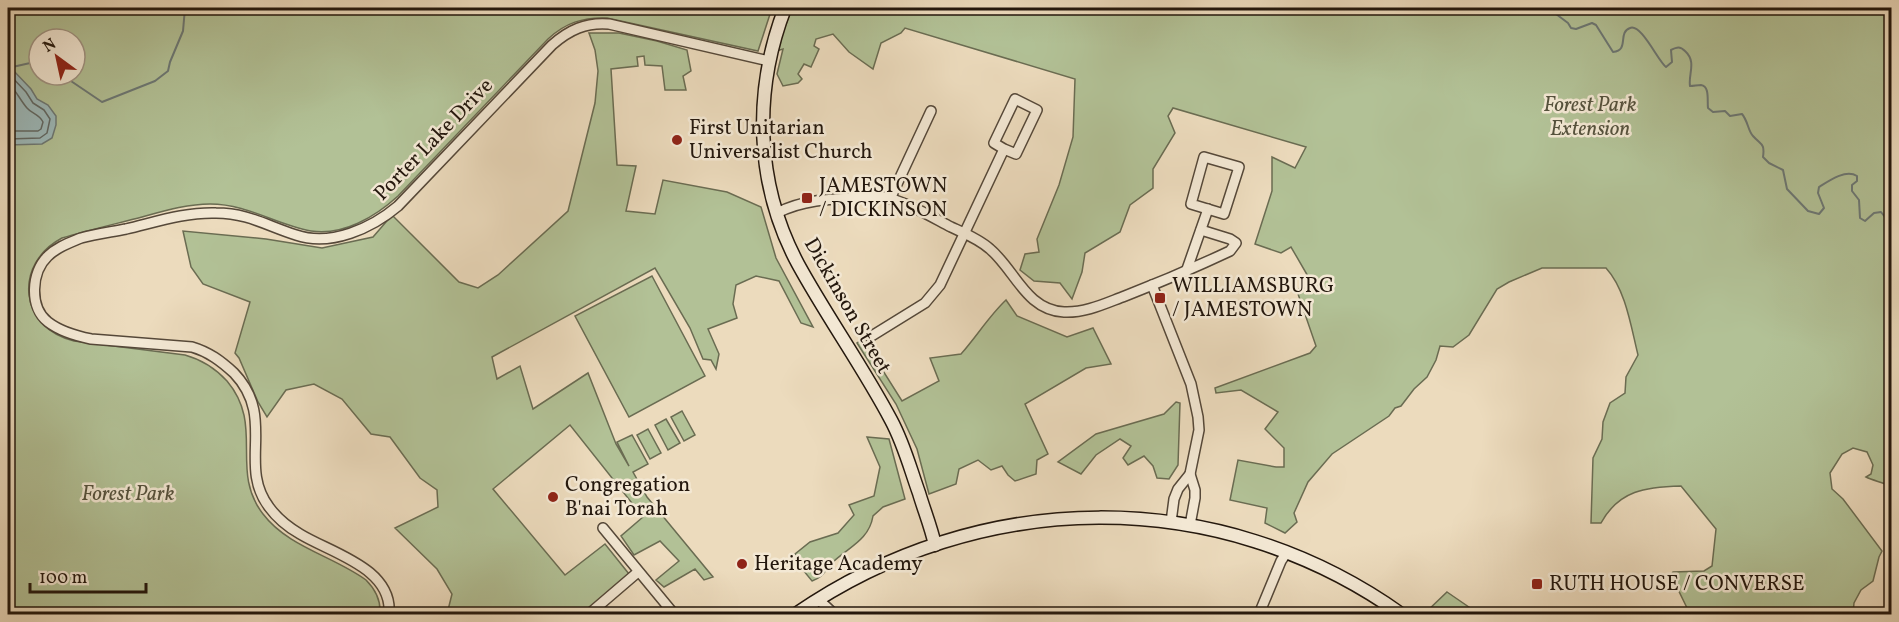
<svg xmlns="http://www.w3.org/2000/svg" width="1899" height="622" font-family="Vollkorn,serif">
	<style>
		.green { fill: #b2c196; stroke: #6a6c52; stroke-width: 1.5; fill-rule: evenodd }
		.water { fill: #9cb9ba; stroke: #6c7875; stroke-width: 1.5 }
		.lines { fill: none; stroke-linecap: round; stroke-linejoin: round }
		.shore { stroke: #606864; stroke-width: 1.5 }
		.stream { stroke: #6c7875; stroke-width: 2 }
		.minor-casing { stroke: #554839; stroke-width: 12 }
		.secondary-casing { stroke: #23170d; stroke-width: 15 }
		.minor { stroke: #f3e8d4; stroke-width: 9 }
		.secondary { stroke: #f3e8d4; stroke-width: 12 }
		.poi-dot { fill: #8f2418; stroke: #f3e8d4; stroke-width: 2 }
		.labels { text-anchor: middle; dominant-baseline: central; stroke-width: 5; stroke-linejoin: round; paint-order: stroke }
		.park-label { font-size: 21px; font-style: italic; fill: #55523d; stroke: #f3e8d4 }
		.poi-label { font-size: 21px; fill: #23170d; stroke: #f3e8d4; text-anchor: start }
		.street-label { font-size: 21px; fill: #23170d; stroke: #f3e8d4 }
	</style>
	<rect width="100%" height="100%" fill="#ecdbbd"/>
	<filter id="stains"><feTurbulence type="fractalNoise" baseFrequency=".00333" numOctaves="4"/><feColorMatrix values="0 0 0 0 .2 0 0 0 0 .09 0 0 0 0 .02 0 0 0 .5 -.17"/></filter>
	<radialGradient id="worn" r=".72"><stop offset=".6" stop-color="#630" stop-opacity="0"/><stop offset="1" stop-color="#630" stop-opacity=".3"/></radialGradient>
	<!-- green -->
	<g class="green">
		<path d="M8 8H772L758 51 607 18C583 17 565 23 548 39L398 196C375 217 343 236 311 231 276 225 248 204 210 204 187 204 164 211 142 217 115 224 89 230 62 238 13 264 19 328 74 341L185 355C203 360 215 368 227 381 265 426 229 470 263 514 288 547 333 556 366 580 376 590 381 600 380 614H8ZM39 39H75V75H39Z"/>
		<path d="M792 8H1891V487C1886 483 1874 481 1866 477L1871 474 1873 465 1867 452 1853 448 1842 454 1830 473 1832 489 1843 499 1882 551 1879 557 1873 581 1861 590 1854 603 1853 614H1690L1671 575 1673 572 1704 571 1712 566 1716 529 1681 486C1646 487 1619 490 1601 523H1591L1593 458 1602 439 1603 422 1610 403 1625 393 1626 377 1638 355C1631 327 1626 290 1606 268H1542L1509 282 1497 289 1469 335 1453 347 1440 346 1436 360 1427 377 1414 389 1401 406 1395 408 1389 416 1332 454 1308 482 1294 513 1297 522 1285 533 1265 523 1267 508 1230 500 1238 460 1276 467H1284V448L1265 429 1278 412 1241 390 1216 393 1215 388 1310 353 1316 346 1297 291 1309 278 1291 247 1281 253 1255 244 1272 191V157L1295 168 1306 147 1173 108 1168 116 1175 133 1153 169V188L1130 205 1120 232 1085 253 1082 272 1072 299 1060 283 1034 281 1020 270 1025 254 1039 252 1037 239 1059 185 1073 137 1075 79 905 28 901 33 881 43 873 69 849 52 833 34 816 39 814 46 819 49 811 67 804 64 798 74 802 79 798 83 783 86 777 74 783 49 776 51Z"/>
		<polygon points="589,33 619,33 657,41 687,50 691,71 683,76 686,90 665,90 662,66 645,65 644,56 637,57 638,66 611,69 617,165 636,166 626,211 655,214 663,180 727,192 761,207 776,258 813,327 801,323 779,281 756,276 736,285 733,304 737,318 708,329 719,354 716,369 711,360 703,359 690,328 655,268 492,357 497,379 520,366 533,409 588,373 616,444 629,466 617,442 632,435 648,464 633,472 647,497 713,577 704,580 695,569 664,587 656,580 679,561 660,541 634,555 621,536 643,517 570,425 493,489 565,575 605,544 629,574 582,614 447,614 452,594 437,569 395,528 438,507 437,490 420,478 390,437 371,434 342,399 314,384 286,390 267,417 258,402 239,358 235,353 250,302 203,284 191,267 183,231 266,239 322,248 373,237 392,215 459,282 478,288 498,275 568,211 595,103 598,71 595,50"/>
		<polygon points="652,276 705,376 629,417 575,316"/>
		<path d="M1006 300 1017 316 1067 337 1093 328 1111 364 1086 368 1025 404 1048 454 1037 460 1036 474 1015 481 1008 475 1002 466 991 470 978 460 959 469 956 484 929 494 917 449 896 404 857 343 863 339 902 401 939 381 930 358 961 354C977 336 989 316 1006 300Z"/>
		<polygon points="1176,402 1180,403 1178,465 1169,479 1157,478 1153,466 1144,456 1128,465 1123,458 1131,446 1120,439 1096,455 1081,474 1058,462 1096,434 1164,414"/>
		<polygon points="682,411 695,435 684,441 671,417"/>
		<polygon points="666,419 680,443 668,450 655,425"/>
		<polygon points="648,429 661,453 650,459 637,435"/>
		<path d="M867 437 889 439 905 499 883 507 873 516C869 540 849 547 833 562 824 571 824 577 812 581L798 564 795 554 810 542 838 533 854 515 849 505 874 496 880 467Z"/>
		<polygon points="1447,592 1479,614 1424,614"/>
	</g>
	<!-- water -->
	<polygon class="water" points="8,53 11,68 31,89 37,99 48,105 56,116 56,125 52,138 42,144 8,145"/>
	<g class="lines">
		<!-- shore -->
		<g class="shore">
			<polyline points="8,73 26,92 33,103 44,110 50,119 47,133 40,138 8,139"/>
			<path d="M8 83C16 90 20 100 27 108 32 114 39 114 43 122L41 129 38 131H8"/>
		</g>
		<!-- stream -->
		<g class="stream">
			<path d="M1548 8 1568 23 1571 28 1576 29 1592 23 1596 25 1613 52C1630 50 1617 33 1630 28 1641 23 1658 61 1666 67L1672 62 1671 50C1677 47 1680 46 1685 51 1697 62 1688 74 1690 86 1694 86 1697 85 1701 85 1710 86 1707 101 1708 108L1713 112 1725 111 1730 116 1742 114C1748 121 1748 131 1753 136 1761 145 1765 143 1763 157L1769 163 1783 170 1787 189 1808 211 1819 214 1824 208 1818 193 1819 187C1830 180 1846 169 1857 176V181L1852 185V191L1859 200 1860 218 1865 221 1874 213 1881 212 1892 226"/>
			<polyline points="8,68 39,61"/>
			<polyline points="62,75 102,102 155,81 168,71 170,62 183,31 185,8"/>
		</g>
		<defs>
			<g id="minor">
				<polygon points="1204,157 1239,167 1224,214 1191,204"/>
				<polyline points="890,199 931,111"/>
				<path d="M777 213C802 200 829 199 856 198 865 198 875 196 884 197 907 202 930 216 951 227 964 233 979 239 990 249 1015 270 1026 310 1064 312 1086 313 1106 303 1125 296 1161 282 1196 267 1230 251L1236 243 1230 239 1201 230"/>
				<polyline points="1186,272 1208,209"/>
				<polyline points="1152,285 1191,384 1198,417 1199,430 1190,474 1178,489 1174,499 1171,522"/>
				<polyline points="870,337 925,303 940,285 1004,149 994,143 1015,99 1037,110 1016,154 1004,149"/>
				<polyline points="1190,525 1195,498 1195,490 1190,474"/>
				<polyline points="603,528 674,614"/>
				<polyline points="819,600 834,614"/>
				<path d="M389 614C393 568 331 553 300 534 288 527 277 518 269 507 237 465 277 418 234 373 221 361 209 352 192 347L91 339C76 336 61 332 48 322 29 307 31 272 48 256 57 247 69 243 81 238 95 234 111 232 126 229 156 222 185 212 216 213 248 213 267 226 296 235 331 247 372 228 398 206L552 45C569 30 586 22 609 24L769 61"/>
				<polyline points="589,614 638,572"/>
				<polyline points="1259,614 1281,561 1287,552"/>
			</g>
			<g id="secondary">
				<path d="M785 8C753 91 755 184 798 264 827 317 863 367 891 420 904 444 910 468 919 493 924 510 931 527 935 545"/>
				<path d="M796 614C980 487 1218 484 1401 614"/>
			</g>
		</defs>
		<!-- minor casing -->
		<use href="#minor" class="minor-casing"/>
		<!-- secondary casing -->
		<use href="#secondary" class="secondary-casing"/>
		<!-- minor -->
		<use href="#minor" class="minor"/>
		<!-- secondary -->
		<use href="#secondary" class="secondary"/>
	</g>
	<!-- markers -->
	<g class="poi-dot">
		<circle cx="677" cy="140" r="6"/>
		<rect x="801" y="192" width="12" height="12" rx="3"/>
		<rect x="1154" y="292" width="12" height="12" rx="3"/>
		<circle cx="553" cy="497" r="6"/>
		<circle cx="742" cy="564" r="6"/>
		<rect x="1531" y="578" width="12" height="12" rx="3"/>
	</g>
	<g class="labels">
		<!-- park labels -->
		<g class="park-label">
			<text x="1590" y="105">Forest Park<tspan x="1590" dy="24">Extension</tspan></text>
			<text x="128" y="494">Forest Park</text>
		</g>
		<!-- poi labels -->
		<g class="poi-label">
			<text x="689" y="128">First Unitarian<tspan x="689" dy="24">Universalist Church</tspan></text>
			<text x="819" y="186">JAMESTOWN<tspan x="819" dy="24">/ DICKINSON</tspan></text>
			<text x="1172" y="286">WILLIAMSBURG<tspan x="1172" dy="24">/ JAMESTOWN</tspan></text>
			<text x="565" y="485">Congregation<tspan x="565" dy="24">B'nai Torah</tspan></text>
			<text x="754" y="564">Heritage Academy</text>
			<text x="1549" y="584">RUTH HOUSE / CONVERSE</text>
		</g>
		<!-- street labels -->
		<g class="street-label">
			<text transform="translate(434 140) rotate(-46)">Porter Lake Drive</text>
			<text transform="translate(847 306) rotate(60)">Dickinson Street</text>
		</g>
	</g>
	<!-- margin -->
	<rect width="1899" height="622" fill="none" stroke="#ecdbbd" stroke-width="30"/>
	<rect x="9" y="9" width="1881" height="604" fill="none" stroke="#23170d" stroke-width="3"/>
	<rect x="15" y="15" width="1869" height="592" fill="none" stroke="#23170d" stroke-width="1.5"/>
	<!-- north arrow -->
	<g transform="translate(57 57) rotate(327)"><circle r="28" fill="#f3e8d4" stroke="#a09484" stroke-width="1.5"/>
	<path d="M0-4.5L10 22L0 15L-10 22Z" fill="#8f2418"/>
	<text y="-9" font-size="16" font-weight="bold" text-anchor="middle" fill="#23170d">N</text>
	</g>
	<!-- scale -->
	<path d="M30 583v9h116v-9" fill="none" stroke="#23170d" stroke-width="3"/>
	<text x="39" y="583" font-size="18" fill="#23170d" stroke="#f3e8d4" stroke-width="4.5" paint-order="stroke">100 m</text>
	<rect width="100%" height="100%" filter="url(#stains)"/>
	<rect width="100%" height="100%" fill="url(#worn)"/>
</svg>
